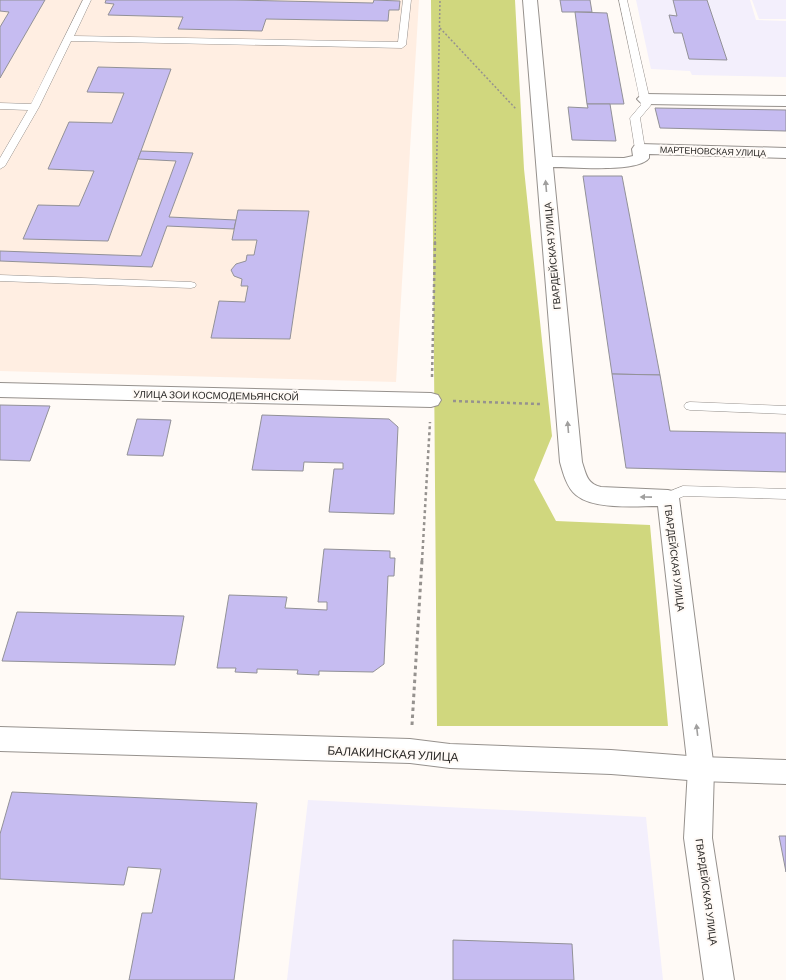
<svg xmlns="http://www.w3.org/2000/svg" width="786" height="980" font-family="Barlow,sans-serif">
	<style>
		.education { fill: #f3effc }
		.medical { fill: #ffeee2 }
		.green { fill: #d0d77e }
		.building { fill: #c6bcf1; stroke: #929197 }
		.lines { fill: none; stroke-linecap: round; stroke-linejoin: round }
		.service-casing { stroke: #96918d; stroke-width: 1 }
		.minor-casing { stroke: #96918d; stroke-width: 2 }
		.secondary-casing { stroke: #96918d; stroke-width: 2 }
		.path-far2 { stroke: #96928f; stroke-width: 1.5; stroke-dasharray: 2 2; stroke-linecap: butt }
		.path-far1 { stroke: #96928f; stroke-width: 2.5; stroke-dasharray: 3 3; stroke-linecap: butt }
		.path { stroke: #96928f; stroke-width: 3; stroke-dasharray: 3.5 3.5; stroke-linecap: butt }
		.service { fill: #fff; fill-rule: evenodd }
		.minor { fill: #fff; fill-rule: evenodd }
		.secondary { fill: #fff; fill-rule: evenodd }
		.oneway { fill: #a09f9e }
		.labels { text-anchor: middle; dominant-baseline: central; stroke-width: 4; stroke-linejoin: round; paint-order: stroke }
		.far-street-label { font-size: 9px; fill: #2c2a28; stroke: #fffaf6 }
		.street-label { font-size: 10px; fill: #2c2a28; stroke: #fffaf6 }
		.near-street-label { font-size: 12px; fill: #2c2a28; stroke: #fffaf6 }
	</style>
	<rect width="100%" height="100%" fill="#fffaf6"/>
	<!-- education -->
	<g class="education">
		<polygon points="636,0 750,0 756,20 786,21 786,77 692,75 690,71 651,69"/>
		<polygon points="752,0 786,0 786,19 759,19"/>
		<polygon points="308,800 646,817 663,980 287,980"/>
	</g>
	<!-- medical -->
	<polygon class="medical" points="0,0 419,0 396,382 0,371"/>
	<!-- green -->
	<polygon class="green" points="431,0 515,0 524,169 552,436 534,480 556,521 650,525 668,726 437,726"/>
	<!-- building -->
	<g class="building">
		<polygon points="0,0 45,0 0,78 0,27 9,12 0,11"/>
		<polygon points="106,0 235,0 373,3 374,0 400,1 399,10 389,10 388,21 266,19 262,31 178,29 183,17 108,15 114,4 105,3"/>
		<polygon points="560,0 590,0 592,12 562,12"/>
		<polygon points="673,0 707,0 727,60 689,59 682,33 674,33 669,15 677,16"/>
		<polygon points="575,12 607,13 624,104 587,104"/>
		<polygon points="98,67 171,69 108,241 23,239 38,205 79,206 94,171 48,169 69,122 112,123 124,93 87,92"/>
		<polygon points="587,104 610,104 616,141 572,140 568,107 588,108"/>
		<polygon points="655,108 786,110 786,131 660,128"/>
		<polygon points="141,151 193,153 169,217 236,220 234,229 167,226 152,267 0,261 0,251 141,256 176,161 138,159"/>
		<polygon points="583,176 622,176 660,375 612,374"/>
		<polygon points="238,210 309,211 290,339 211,338 219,301 245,302 248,286 241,286 242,279 234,276 231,270 236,264 246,261 247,255 254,255 257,240 232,240"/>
		<polygon points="612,374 660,375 670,431 786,433 786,472 626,468"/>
		<polygon points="0,405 50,406 30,461 0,460"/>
		<polygon points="262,415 389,419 398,427 394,514 329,512 334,469 343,469 343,463 304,462 303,471 252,470"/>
		<polygon points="137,419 171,420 163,456 127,455"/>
		<polygon points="324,549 390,551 390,558 395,558 394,576 388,576 384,664 373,672 319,671 319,675 297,674 298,670 257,669 257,673 235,672 236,668 217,668 229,595 287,597 285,608 327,610 327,602 318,602"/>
		<polygon points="17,612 184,616 175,665 2,661"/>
		<polygon points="12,792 257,803 234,980 129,980 142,913 152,913 161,869 128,867 124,885 0,879 0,834"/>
		<polygon points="779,836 786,836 786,872"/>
		<polygon points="453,940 572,944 574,980 453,980"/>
	</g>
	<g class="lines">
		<defs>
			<g id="service">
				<polygon points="83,0 91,0 74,36 398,42 403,0 411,0 406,45 402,48 71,41 39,107 5,166 0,169 0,158 28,110 0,109 0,103 31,104"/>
				<polygon points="619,0 627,0 651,105 640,118 645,149 640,152 635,149 630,118 641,105"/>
				<polygon points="0,275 191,282 195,283 196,285 195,287 191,288 0,281"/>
				<polygon points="690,402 786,406 786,414 690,410 686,409 684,406 686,403"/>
				<polygon points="683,486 786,489 786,499 684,496 668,503 663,502 661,498 663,494"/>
			</g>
			<g id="minor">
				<path d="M523 0H537L552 157 624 158 633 156 632 149 634 146 640 144 786 148V158L649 154V158C639 173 572 167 553 167L582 462C586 474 587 484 601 487L668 490 676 492 679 498 714 769 712 838 734 980H704L684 838 688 769 658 506C636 506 594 510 576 495 567 488 563 473 560 462Z"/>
				<polygon points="645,94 786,96 786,106 645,104 640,102 637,99 640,96"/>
				<polygon points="0,383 431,393 438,395 441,400 438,405 431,407 0,397"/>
			</g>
			<polygon id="secondary" points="0,727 410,739 450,744 611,750 701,757 786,760 786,784 701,781 611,774 450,768 410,763 0,751"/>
		</defs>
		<!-- service casing -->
		<use href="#service" class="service-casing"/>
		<!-- minor casing -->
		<use href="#minor" class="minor-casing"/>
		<!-- secondary casing -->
		<use href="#secondary" class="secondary-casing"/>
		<!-- path-far2 -->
		<g class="path-far2">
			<polyline points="440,28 516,109"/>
			<polyline points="435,243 440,0"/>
		</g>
		<!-- path-far1 -->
		<g class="path-far1">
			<polyline points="432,377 435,242"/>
			<polyline points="453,401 540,404"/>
			<polyline points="422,561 430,422"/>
		</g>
		<!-- path -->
		<polyline class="path" points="412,725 422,560"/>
		<!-- service -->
		<use href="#service" class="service"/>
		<!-- minor -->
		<use href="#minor" class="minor"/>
		<!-- secondary -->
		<use href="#secondary" class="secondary"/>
	</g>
	<!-- one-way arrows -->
	<defs><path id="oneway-solid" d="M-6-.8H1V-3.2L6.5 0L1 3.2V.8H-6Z"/></defs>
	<g class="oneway">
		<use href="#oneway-solid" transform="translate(546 186) rotate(-95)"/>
		<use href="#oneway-solid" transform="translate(568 427) rotate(-95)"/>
		<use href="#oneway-solid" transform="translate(646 497) rotate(-179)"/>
		<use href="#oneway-solid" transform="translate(697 730) rotate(-97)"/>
	</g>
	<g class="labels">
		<!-- far-street labels -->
		<g class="far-street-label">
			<text transform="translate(713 151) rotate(2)">МАРТЕНОВСКАЯ УЛИЦА</text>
		</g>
		<!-- street labels -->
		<g class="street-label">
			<text transform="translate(552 256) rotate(-95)">ГВАРДЕЙСКАЯ УЛИЦА</text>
			<text transform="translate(216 395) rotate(1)">УЛИЦА ЗОИ КОСМОДЕМЬЯНСКОЙ</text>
			<text transform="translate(675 558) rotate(83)">ГВАРДЕЙСКАЯ УЛИЦА</text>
			<text transform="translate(707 892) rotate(82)">ГВАРДЕЙСКАЯ УЛИЦА</text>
		</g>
		<!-- near-street labels -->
		<g class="near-street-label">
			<text transform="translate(393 753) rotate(3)">БАЛАКИНСКАЯ УЛИЦА</text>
		</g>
	</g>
</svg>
